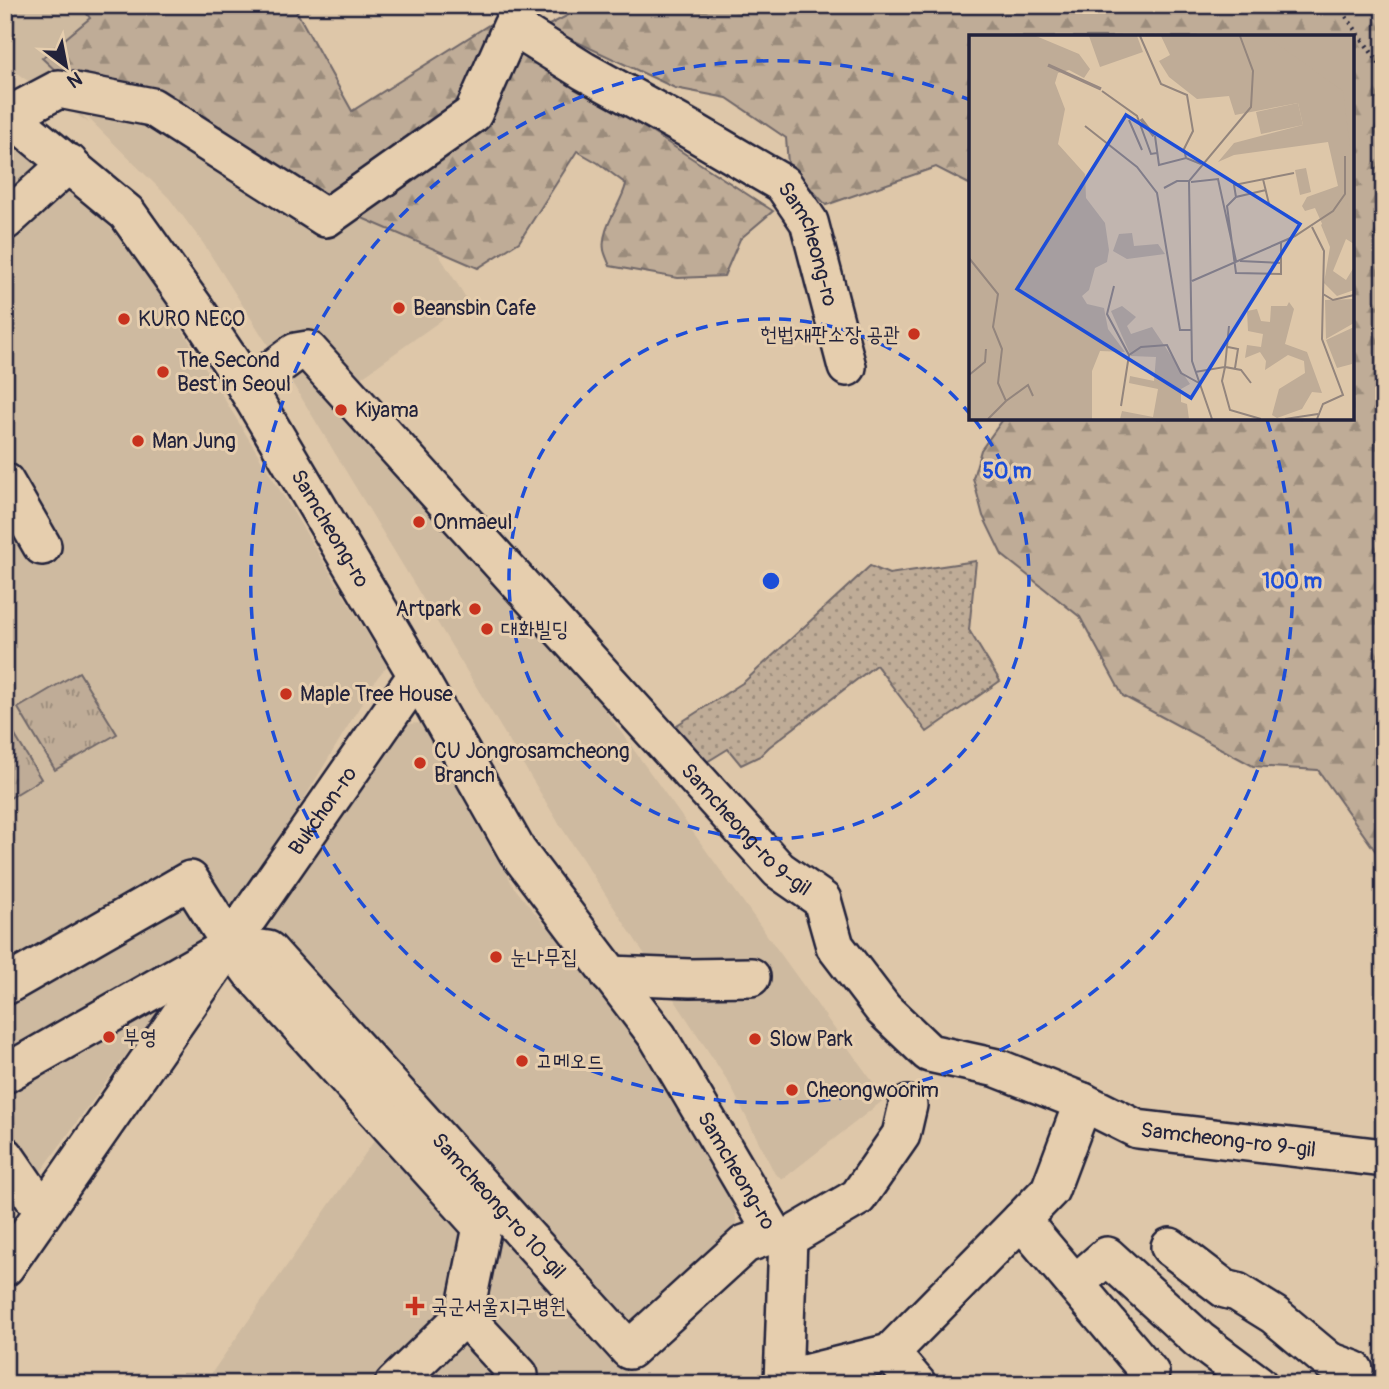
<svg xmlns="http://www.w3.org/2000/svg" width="1389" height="1389" font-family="Pangolin,'Poor Story',sans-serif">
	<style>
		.built { fill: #cebaa0 }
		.grass { fill: url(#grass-tufts); stroke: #706769; stroke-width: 2 }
		.forest { fill: url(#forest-firs); stroke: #706769; stroke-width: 2 }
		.park { fill: url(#park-dots); stroke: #706769; stroke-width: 2 }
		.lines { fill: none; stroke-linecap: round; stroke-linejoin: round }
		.minor-casing { stroke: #22223b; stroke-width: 42 }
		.path { stroke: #22223b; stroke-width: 4.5; stroke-dasharray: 2 5; stroke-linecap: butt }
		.minor { stroke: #e6ceae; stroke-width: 37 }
		.ring { fill: none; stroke: #1d4ed8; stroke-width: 3.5; stroke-dasharray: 12 9 }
		.poi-dot { fill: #c8321e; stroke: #e6ceae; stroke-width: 2.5 }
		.labels { text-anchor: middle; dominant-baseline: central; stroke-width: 6; stroke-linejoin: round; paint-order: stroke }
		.street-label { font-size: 21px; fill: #22223b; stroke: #e6ceae }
		.poi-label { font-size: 21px; fill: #22223b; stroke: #e6ceae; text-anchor: start }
		.inset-river { fill: none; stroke: #988982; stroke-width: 3.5 }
		.inset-road { fill: none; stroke: #93857d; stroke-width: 2 }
		.view { fill: #1d4ed8; fill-opacity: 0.15; stroke: #1d4ed8; stroke-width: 3.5 }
		.inset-edge { fill: none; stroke: #22223b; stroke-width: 3.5 }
		.centre { fill: #1d4ed8; stroke: #e6ceae; stroke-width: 3.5 }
		.ring-label { font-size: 21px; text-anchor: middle; font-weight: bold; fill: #1d4ed8; stroke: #e6ceae; stroke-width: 6; stroke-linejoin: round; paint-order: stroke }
	</style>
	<defs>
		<pattern id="grass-tufts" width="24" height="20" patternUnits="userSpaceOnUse" patternTransform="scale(1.75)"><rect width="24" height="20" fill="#bfac97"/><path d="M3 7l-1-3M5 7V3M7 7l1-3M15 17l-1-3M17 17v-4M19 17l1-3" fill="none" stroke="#9b8c7c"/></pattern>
		<pattern id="forest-firs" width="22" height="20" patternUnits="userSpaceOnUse" patternTransform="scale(1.75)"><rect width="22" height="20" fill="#bfac97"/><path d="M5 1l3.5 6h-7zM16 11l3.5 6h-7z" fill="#9b8c7c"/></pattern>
		<pattern id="park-dots" width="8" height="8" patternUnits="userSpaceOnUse" patternTransform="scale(1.75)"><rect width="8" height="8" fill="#bfac97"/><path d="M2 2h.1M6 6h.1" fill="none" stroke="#9b8c7c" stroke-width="1.8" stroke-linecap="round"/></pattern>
	</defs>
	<rect width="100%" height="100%" fill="#dec7a9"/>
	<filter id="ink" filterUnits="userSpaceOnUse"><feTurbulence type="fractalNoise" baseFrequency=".0143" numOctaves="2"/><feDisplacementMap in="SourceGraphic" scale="14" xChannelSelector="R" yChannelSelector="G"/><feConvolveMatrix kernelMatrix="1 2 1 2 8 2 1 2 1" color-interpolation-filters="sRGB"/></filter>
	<g filter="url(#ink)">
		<!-- built -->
		<g class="built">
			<polygon points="5,5 96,5 434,247 468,301 359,379 518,589 885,1099 783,1179 775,1174 729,1083 558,822 301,397 203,243 169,198 70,100 89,123 5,65"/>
			<polygon points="5,134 84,198 123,242 169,308 387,666 377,678 264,865 5,1221"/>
			<polygon points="431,723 486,829 513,886 544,924 606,987 734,1183 737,1238 626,1332 332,1010 258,920 391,724"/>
			<polygon points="381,1131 479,1205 643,1384 204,1384"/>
		</g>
		<!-- grass -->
		<g class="grass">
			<polygon points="79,672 117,734 55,770 18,708"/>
			<polygon points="5,719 41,779 5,801"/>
		</g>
		<!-- forest -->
		<g class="forest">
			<path d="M80 5H293L352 111 495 21 579 85 773 211 740 239 724 276 678 278 610 266C608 261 605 255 604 250 600 228 622 204 626 184L598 163 577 151 519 242 478 268 332 205 58 73 42 58 90 18Z"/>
			<polygon points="588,5 1384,5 1384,863 1318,770 1253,766 1123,696 1080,617 1002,555 983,516 973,478 981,450 1004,418 1352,418 1352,37 971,37 971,185 936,167 826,205 788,164 786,138 727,98 675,88 545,27"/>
		</g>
		<!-- park -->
		<polygon class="park" points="976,561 969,630 1000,681 927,732 876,665 769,747 760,756 741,765 728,749 697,768 666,732 744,682 870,566 889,574"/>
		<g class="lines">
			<defs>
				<g id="minor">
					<path id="s1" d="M5 112 127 213 196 310 237 371 417 675 517 851 658 1037 774 1234 788 1238 783 1384"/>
					<path id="s2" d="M10 115 59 89 152 107 326 218 473 114 512 26 584 71 689 129 783 184 809 222 847 367"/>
					<polyline points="5,221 69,163"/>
					<path id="s3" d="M247 388 296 352 308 350 779 870 822 900 835 946 883 1009 929 1053 997 1068 1083 1102 1137 1129 1384 1158"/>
					<polyline points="5,482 42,546"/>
					<path id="s4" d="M231 945 268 950 629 1350 745 1244 774 1234"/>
					<polyline points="610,975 690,978 751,977"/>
					<polyline points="5,986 190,880 231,945 251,972 482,1227 464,1316 394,1384"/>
					<polyline points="5,1074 221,951"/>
					<polyline points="5,1156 43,1211"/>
					<polyline points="1021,1220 1050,1190 1083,1102"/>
					<polyline points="788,1238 858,1197 901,1135 908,1105"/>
					<polyline points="1170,1247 1225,1289 1237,1292 1274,1315 1329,1361 1354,1370"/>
					<path id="s5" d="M5 1267 417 675"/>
					<polyline points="1075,1284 1107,1256 1199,1340 1258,1384"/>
					<polyline points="464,1316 519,1375 509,1384"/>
					<polyline points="890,1353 917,1384"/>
					<polyline points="784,1379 890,1353 1021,1220 1150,1373"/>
				</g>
			</defs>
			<!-- minor casing -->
			<use href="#minor" class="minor-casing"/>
			<!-- path -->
			<polyline class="path" points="1338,5 1384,70"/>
			<!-- minor -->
			<use href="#minor" class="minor"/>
		</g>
	</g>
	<!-- distance rings -->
	<g class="ring">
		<path d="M974 419A260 260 0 1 1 970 414"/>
		<path d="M1267 420A521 521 0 1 1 970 100"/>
	</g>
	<!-- markers -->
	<g class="poi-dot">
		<circle cx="399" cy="308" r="7"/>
		<circle cx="124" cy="319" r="7"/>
		<circle cx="914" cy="334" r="7"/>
		<circle cx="163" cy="372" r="7"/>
		<circle cx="341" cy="410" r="7"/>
		<circle cx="138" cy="441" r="7"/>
		<circle cx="419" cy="522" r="7"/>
		<circle cx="475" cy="609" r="7"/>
		<circle cx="487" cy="629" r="7"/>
		<circle cx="286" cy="694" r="7"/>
		<circle cx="420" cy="763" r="7"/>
		<circle cx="496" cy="957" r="7"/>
		<circle cx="109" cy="1037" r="7"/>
		<circle cx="755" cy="1039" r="7"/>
		<circle cx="522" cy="1061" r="7"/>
		<circle cx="792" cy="1090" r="7"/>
		<path d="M411.5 1295.5h7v7h7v7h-7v7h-7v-7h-7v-7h7z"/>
	</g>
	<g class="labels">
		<!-- street labels -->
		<g class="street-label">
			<text stroke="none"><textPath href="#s2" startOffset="1013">Samcheong-ro</textPath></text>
			<text stroke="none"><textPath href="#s1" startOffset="534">Samcheong-ro</textPath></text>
			<text stroke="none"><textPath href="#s5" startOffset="556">Bukchon-ro</textPath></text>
			<text stroke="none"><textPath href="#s3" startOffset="723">Samcheong-ro 9-gil</textPath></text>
			<text stroke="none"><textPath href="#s3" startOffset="1332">Samcheong-ro 9-gil</textPath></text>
			<text stroke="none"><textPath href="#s1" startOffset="1295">Samcheong-ro</textPath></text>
			<text stroke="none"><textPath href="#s4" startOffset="382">Samcheong-ro 10-gil</textPath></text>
		</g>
		<!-- poi labels -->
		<g class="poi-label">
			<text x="413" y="308">Beansbin Cafe</text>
			<text x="138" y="319">KURO NECO</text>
			<text x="900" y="334" text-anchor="end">헌법재판소장 공관</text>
			<text x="177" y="360">The Second<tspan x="177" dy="24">Best in Seoul</tspan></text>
			<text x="355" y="410">Kiyama</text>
			<text x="152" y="441">Man Jung</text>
			<text x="433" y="522">Onmaeul</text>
			<text x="461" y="609" text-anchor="end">Artpark</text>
			<text x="501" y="629">대화빌딩</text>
			<text x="300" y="694">Maple Tree House</text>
			<text x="434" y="751">CU Jongrosamcheong<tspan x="434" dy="24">Branch</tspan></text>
			<text x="510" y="957">눈나무집</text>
			<text x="123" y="1037">부영</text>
			<text x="769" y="1039">Slow Park</text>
			<text x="536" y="1061">고메오드</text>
			<text x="806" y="1090">Cheongwoorim</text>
			<text x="431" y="1306">국군서울지구병원</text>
		</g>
	</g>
	<!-- overview -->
	<g transform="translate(969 35)">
		<rect width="385" height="385" fill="#dec7a9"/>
		<path d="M0 1H67L110 19 121 34 115 43 100 35 89 38 86 48 96 74 89 109 116 139 117 163 136 188 140 215 138 227 126 233 120 255 113 261 118 269 135 273 139 294 156 317 131 316 123 336V384H0ZM192 1H385V177L359 202 346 173 336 176 333 171 338 162 369 151 359 107 265 120 249 127 265 108 334 90 329 68 266 80 260 61 228 64 200 42 190 26 201 20ZM320 267 325 274 316 309 338 317 353 358 343 357 333 374 308 383 303 380 310 354 336 338 335 326 319 320 296 335 297 326 291 317 276 323 278 310 292 312 294 299 279 296 278 276 288 274 292 286 301 287 302 271H318ZM153 271 167 282 158 291 162 299 183 292 221 349 212 354V367L218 369 220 384H151L153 376 184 382 189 354 160 348 161 341 185 346 187 322 162 321 142 276ZM385 292 383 329 368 333 357 305Z" fill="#bfac97"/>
		<path d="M297 1H385V143L374 56ZM378 163 380 180 385 177V209L377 204 364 236 377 245 385 232V255L368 261 355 248 361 212 352 190ZM163 198 165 211 189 209 196 219 158 224 144 216 150 199ZM385 264V288L357 304 356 265Z" fill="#bfac97"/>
		<path d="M120 1H168L174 17 131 32ZM329 68 334 90 292 99 287 77ZM337 133 342 157 331 160 326 135Z" fill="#bfac97"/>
		<path class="inset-river" d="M79 30 132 54M172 84 185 101"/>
		<path class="inset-road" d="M171 1 192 49 218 60 224 96 215 114 217 123M133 56 168 81 182 119 188 118M160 85 173 115M116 91 168 132 188 158 211 295H222M186 101 190 130 217 123 232 129M294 144 300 169M222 147 249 144 267 226M195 153 208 146H220M297 155 267 162 258 171 267 238 312 239V208M267 162 265 150 325 138M343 192 355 216 354 259 364 265 385 260M0 223 29 259 24 292 33 314 29 348 37 366 19 384M271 226 313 228M223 246 326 201 364 176 376 159V121M145 251 138 279 160 320 172 312 198 310 212 338 230 348M259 312 269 314 266 333M226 337 256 332 260 291M0 340 16 327 17 314M282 348 272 335 256 332 253 346 261 375 292 384M37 366 59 350 64 361M152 371 160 320M243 384 223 326 220 146 282 72 284 36 271 1M316 384 349 379M348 384 354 369 374 360 353 304 354 259"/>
		<path class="view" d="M157 80 331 189 222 363 48 254Z"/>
		<rect width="385" height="385" class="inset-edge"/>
	</g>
	<circle cx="771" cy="581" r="10" class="centre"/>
	<g class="ring-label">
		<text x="1007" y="478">50 m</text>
		<text x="1292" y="588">100 m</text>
	</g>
	<!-- margin -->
	<rect width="1389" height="1389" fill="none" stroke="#e6ceae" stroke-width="28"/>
	<rect x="14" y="14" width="1361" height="1361" fill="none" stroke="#22223b" stroke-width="2.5" filter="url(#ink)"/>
	<!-- north arrow -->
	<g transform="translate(66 66) rotate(148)" stroke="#e6ceae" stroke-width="5" paint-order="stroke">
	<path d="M0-5L12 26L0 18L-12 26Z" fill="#22223b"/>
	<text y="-10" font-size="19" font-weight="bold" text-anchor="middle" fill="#22223b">N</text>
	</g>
</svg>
